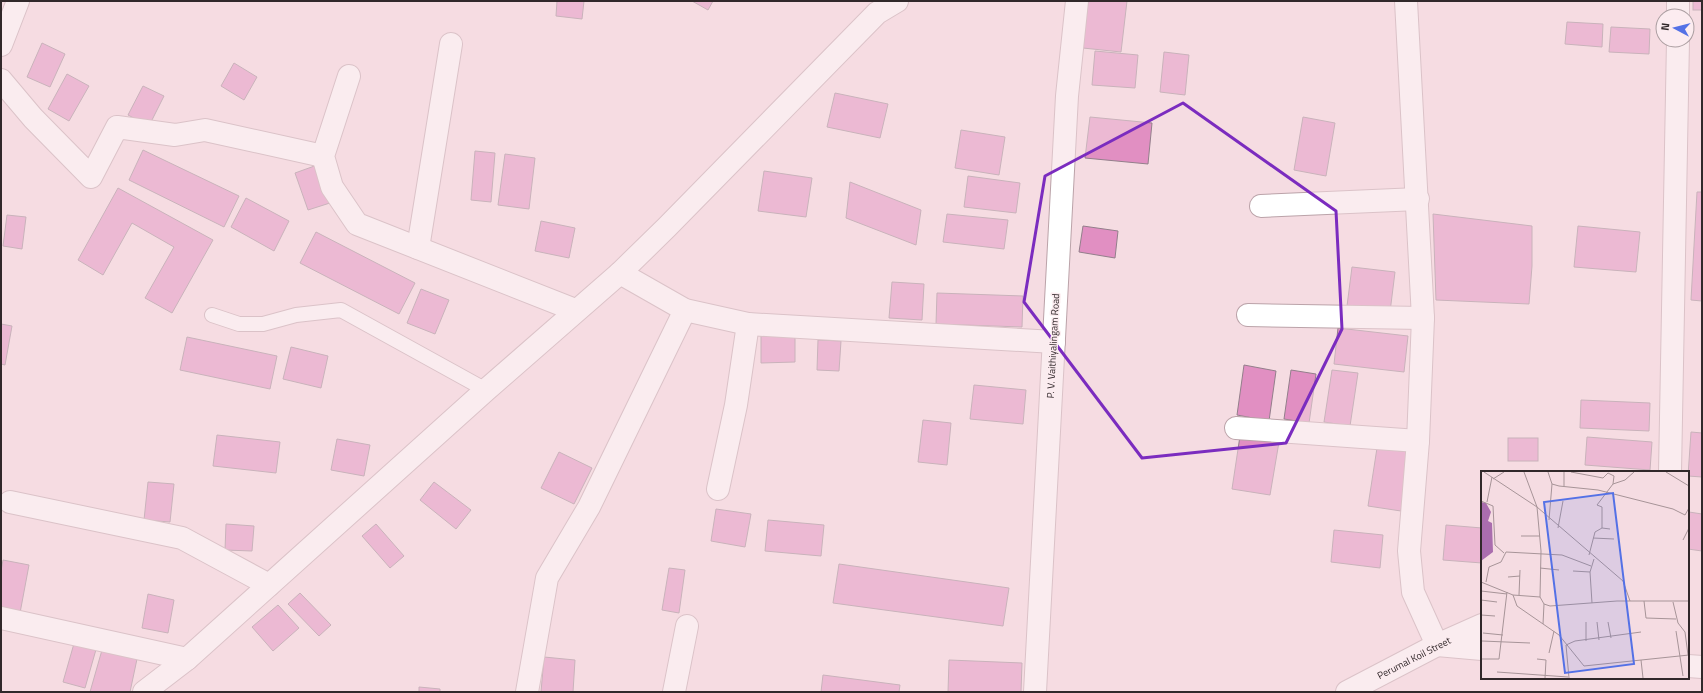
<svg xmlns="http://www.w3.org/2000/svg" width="1703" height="693" font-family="'Titillium Web',sans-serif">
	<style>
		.building { fill: #e18fc2; stroke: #937f8b }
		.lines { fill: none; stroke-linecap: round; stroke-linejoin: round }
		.service-casing { stroke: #bba3a9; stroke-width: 16 }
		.minor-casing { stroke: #bba3a9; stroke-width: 24 }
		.tertiary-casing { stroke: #bba3a9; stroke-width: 24 }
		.service { stroke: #fff; stroke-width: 14 }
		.minor { stroke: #fff; stroke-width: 22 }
		.tertiary { stroke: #fff; stroke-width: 22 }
		.marked { fill: none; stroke: #7b2cbf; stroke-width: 3; stroke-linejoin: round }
		.labels { text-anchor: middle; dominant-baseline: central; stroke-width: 3; stroke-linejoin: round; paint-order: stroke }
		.street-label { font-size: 10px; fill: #31282a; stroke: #fcecf0 }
		.inset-road { fill: none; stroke: #a79498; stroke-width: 1 }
		.view { fill: #5471e6; fill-opacity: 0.15; stroke: #5471e6; stroke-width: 2 }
		.inset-edge { fill: none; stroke: #31282a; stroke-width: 2 }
	</style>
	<rect width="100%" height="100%" fill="#f5dce2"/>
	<!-- building -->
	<g class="building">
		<polygon points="557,1 584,1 582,19 556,16"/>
		<polygon points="692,1 713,1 708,10"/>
		<polygon points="1088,1 1127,1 1121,52 1083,48"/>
		<rect x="1693" y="1" width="9" height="9"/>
		<polygon points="1567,22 1603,24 1602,47 1565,44"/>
		<polygon points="1611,27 1650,29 1649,54 1609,52"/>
		<polygon points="42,43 65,54 50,87 27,77"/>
		<polygon points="1095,51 1138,55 1135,88 1092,85"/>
		<polygon points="1164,52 1189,55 1185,95 1160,92"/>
		<polygon points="234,63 257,77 244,100 221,86"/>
		<polygon points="67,74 89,86 69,121 48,109"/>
		<polygon points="143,86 164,96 149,126 128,115"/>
		<polygon points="835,93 888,104 880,138 827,127"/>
		<polygon points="1090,117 1152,123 1148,164 1085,158"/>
		<polygon points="1303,117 1335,123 1326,176 1294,170"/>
		<polygon points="961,130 1005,137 999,175 955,168"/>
		<polygon points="143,150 239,196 224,227 129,180"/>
		<polygon points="475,151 495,153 491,202 471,200"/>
		<polygon points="505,154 535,158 529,209 498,205"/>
		<polygon points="320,164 333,202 308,210 295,173"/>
		<polygon points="764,171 812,178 806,217 758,211"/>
		<polygon points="968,176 1020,183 1016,213 964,207"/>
		<polygon points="850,182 921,210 916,245 846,218"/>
		<polygon points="118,188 213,240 172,313 145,298 174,247 132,223 103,275 78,260"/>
		<polygon points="1697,192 1702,192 1702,301 1691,300"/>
		<polygon points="246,198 289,221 274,251 231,227"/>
		<polygon points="947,214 1008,220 1004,249 943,242"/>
		<polygon points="1433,214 1532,226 1532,266 1529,304 1436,300"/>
		<polygon points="7,215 26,217 22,249 3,246"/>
		<polygon points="541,221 575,228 569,258 535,251"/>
		<polygon points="1083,226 1118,231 1115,258 1079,252"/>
		<polygon points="1578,226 1640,232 1636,272 1574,267"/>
		<polygon points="316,232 415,283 399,314 300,263"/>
		<polygon points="1352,267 1395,272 1390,312 1347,306"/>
		<polygon points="892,282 924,284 922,320 889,318"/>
		<polygon points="421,289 449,300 435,334 407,323"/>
		<polygon points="937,293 1023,296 1022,327 936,324"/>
		<polygon points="1,324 12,326 5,365 1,364"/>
		<polygon points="1338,328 1408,336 1404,372 1334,364"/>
		<polygon points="795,335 795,362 761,363 761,336"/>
		<polygon points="187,337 277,356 270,389 180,370"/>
		<polygon points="818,340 841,341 839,371 817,370"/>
		<polygon points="291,347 328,356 321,388 283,379"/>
		<polygon points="1244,365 1276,371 1269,421 1237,415"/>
		<polygon points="1291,370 1316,374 1309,423 1284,419"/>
		<polygon points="1332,370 1358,373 1350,426 1324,422"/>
		<polygon points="974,385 1026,390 1023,424 970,419"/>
		<polygon points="1581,400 1650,403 1649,431 1580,428"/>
		<polygon points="923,420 951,423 947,465 918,462"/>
		<polygon points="1691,432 1702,433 1702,477 1688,476"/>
		<polygon points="217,435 280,442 276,473 213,466"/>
		<polygon points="1240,436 1279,442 1270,495 1232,489"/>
		<polygon points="1587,437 1652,442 1650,470 1585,465"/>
		<rect x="1508" y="438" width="30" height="23"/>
		<polygon points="337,439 370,445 364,476 331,470"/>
		<polygon points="1377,448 1410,452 1401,511 1368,506"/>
		<polygon points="559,452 592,468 574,504 541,488"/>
		<polygon points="148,482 174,484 170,522 144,520"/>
		<polygon points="434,482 471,510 456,529 420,500"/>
		<polygon points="716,509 751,514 745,547 711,541"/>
		<polygon points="1689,512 1702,514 1702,551 1688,549"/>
		<polygon points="768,520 824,525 821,556 765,551"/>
		<polygon points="226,524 254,526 252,551 225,550"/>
		<polygon points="376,524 404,556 390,568 362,536"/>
		<polygon points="1446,525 1482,528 1482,563 1443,560"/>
		<polygon points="1334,530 1383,535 1380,568 1331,562"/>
		<polygon points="3,560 29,565 20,613 1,609 1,571"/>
		<polygon points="839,564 1009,588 1003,626 833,603"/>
		<polygon points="669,568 685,570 679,613 662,610"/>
		<polygon points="300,593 331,625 319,636 288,604"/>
		<polygon points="148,594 174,600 168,633 142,628"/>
		<polygon points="278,605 299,628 273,651 252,627"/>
		<polygon points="75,640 97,646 85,688 63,682"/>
		<polygon points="102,650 137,659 130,692 90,692"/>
		<polygon points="544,657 575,660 573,692 541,692"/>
		<polygon points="949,660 1022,663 1021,692 948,692"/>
		<polygon points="823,675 900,685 899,692 821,692"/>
		<polygon points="419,687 440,689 440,692 419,692"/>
	</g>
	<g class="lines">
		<defs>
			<polyline id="service" points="212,315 239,324 263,324 296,315 341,310 486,390"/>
			<g id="minor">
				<polyline points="1406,1 1423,318 1418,441 1409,551 1413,592 1437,645 1482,649"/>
				<polyline points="1,45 18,1"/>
				<polyline points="349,76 323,156 332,187 357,224 575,310"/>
				<polyline points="1,80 33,118 91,177 117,127 175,135 205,130 323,156"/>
				<polyline points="1261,206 1418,199"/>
				<polyline points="418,248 451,44"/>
				<polyline points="620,273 685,310 748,324 1054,342"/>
				<polyline points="1248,315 1423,318"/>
				<polyline points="1236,428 1418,441"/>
				<polyline points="718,489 736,405 748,324"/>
				<polyline points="10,502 182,538 269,585"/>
				<polyline points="1,618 187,659"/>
				<polyline points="1688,666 1702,667"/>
				<polyline points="144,692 187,659 486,390 620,273 667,227 877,13 897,1"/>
				<polyline points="527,692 547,578 589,507 685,310"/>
				<polyline points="674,692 687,626"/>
			</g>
			<g id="tertiary">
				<polyline points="1678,1 1678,16"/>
				<polyline points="1670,472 1678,40"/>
				<polyline points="1035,692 1067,96 1077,1"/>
				<polyline points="1347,692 1437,645 1482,625"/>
			</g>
		</defs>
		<!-- service casing -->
		<use href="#service" class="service-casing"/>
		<!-- minor casing -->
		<use href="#minor" class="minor-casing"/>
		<!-- tertiary casing -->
		<use href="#tertiary" class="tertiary-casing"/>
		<!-- service -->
		<use href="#service" class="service"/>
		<!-- minor -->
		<use href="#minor" class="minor"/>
		<!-- tertiary -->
		<use href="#tertiary" class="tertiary"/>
	</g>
	<!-- marked area -->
	<path d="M0 0H1703V693H0ZM1183 103 1336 211 1342 329 1286 443 1142 458 1024 302 1045 176Z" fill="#f5dce2" fill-opacity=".55" fill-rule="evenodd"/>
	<path class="marked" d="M1183 103 1336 211 1342 329 1286 443 1142 458 1024 302 1045 176Z"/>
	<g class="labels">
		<!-- street labels -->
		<g class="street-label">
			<text transform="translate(1053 346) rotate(-87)">P. V. Vaithiyalingam Road</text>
			<text transform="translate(1414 658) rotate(-27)">Perumal Koil Street</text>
		</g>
	</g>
	<!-- overview -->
	<g transform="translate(1481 471)">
		<rect width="208" height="208" fill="#f5dce2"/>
		<path d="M0 31 5 32 10 41 7 50 11 52 12 81 0 90Z" fill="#aa6dae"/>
		<path class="inset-road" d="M3 1 56 36 142 110 149 130M43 1 56 36 60 80 59 126M67 1 71 13 78 15 117 19 192 38 204 44 208 37M83 1V15M90 1 122 7 127 2 133 5 132 13M185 1 208 15M12 8 23 1M0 30 12 35 14 74 23 82M6 31 11 6M68 49 71 13M77 57 82 30M121 57V36L116 34 132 13 144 9 153 1M40 65H59M112 67 133 68M202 69 208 57M108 84 114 61 121 57 129 58M59 97 78 99M92 100 109 101M27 106 39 105M0 111 32 124 59 126 63 133 69 135 136 130H208M5 111 8 96 20 91 25 81 81 84 110 95M0 120 26 123M32 124 36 135 78 164 103 195 208 184M38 124 39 99M0 129 16 131M163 130 165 147 195 148M192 131 197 152 204 161 207 184M111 132 109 101 113 88M0 144 14 145M105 151V170M116 151 118 169M127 151 130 167M62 153 63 133M195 160 202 205M2 162 22 164M1 170 49 172M68 182 73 160M0 188H18L26 121M56 188 65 189 64 207M160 189 162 207M16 201 87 206M88 207 85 174 94 170 160 161"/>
		<path class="view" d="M132 22 153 193 84 202 63 31Z"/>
		<rect width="208" height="208" class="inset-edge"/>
	</g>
	<!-- border -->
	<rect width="1703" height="693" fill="none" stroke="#31282a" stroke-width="4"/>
	<!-- north arrow -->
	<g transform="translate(1675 28) rotate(277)"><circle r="19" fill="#fcecf0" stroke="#ab9ea1"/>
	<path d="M0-3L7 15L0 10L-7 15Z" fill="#5471e6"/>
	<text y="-6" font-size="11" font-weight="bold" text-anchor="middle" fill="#31282a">N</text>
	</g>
</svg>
